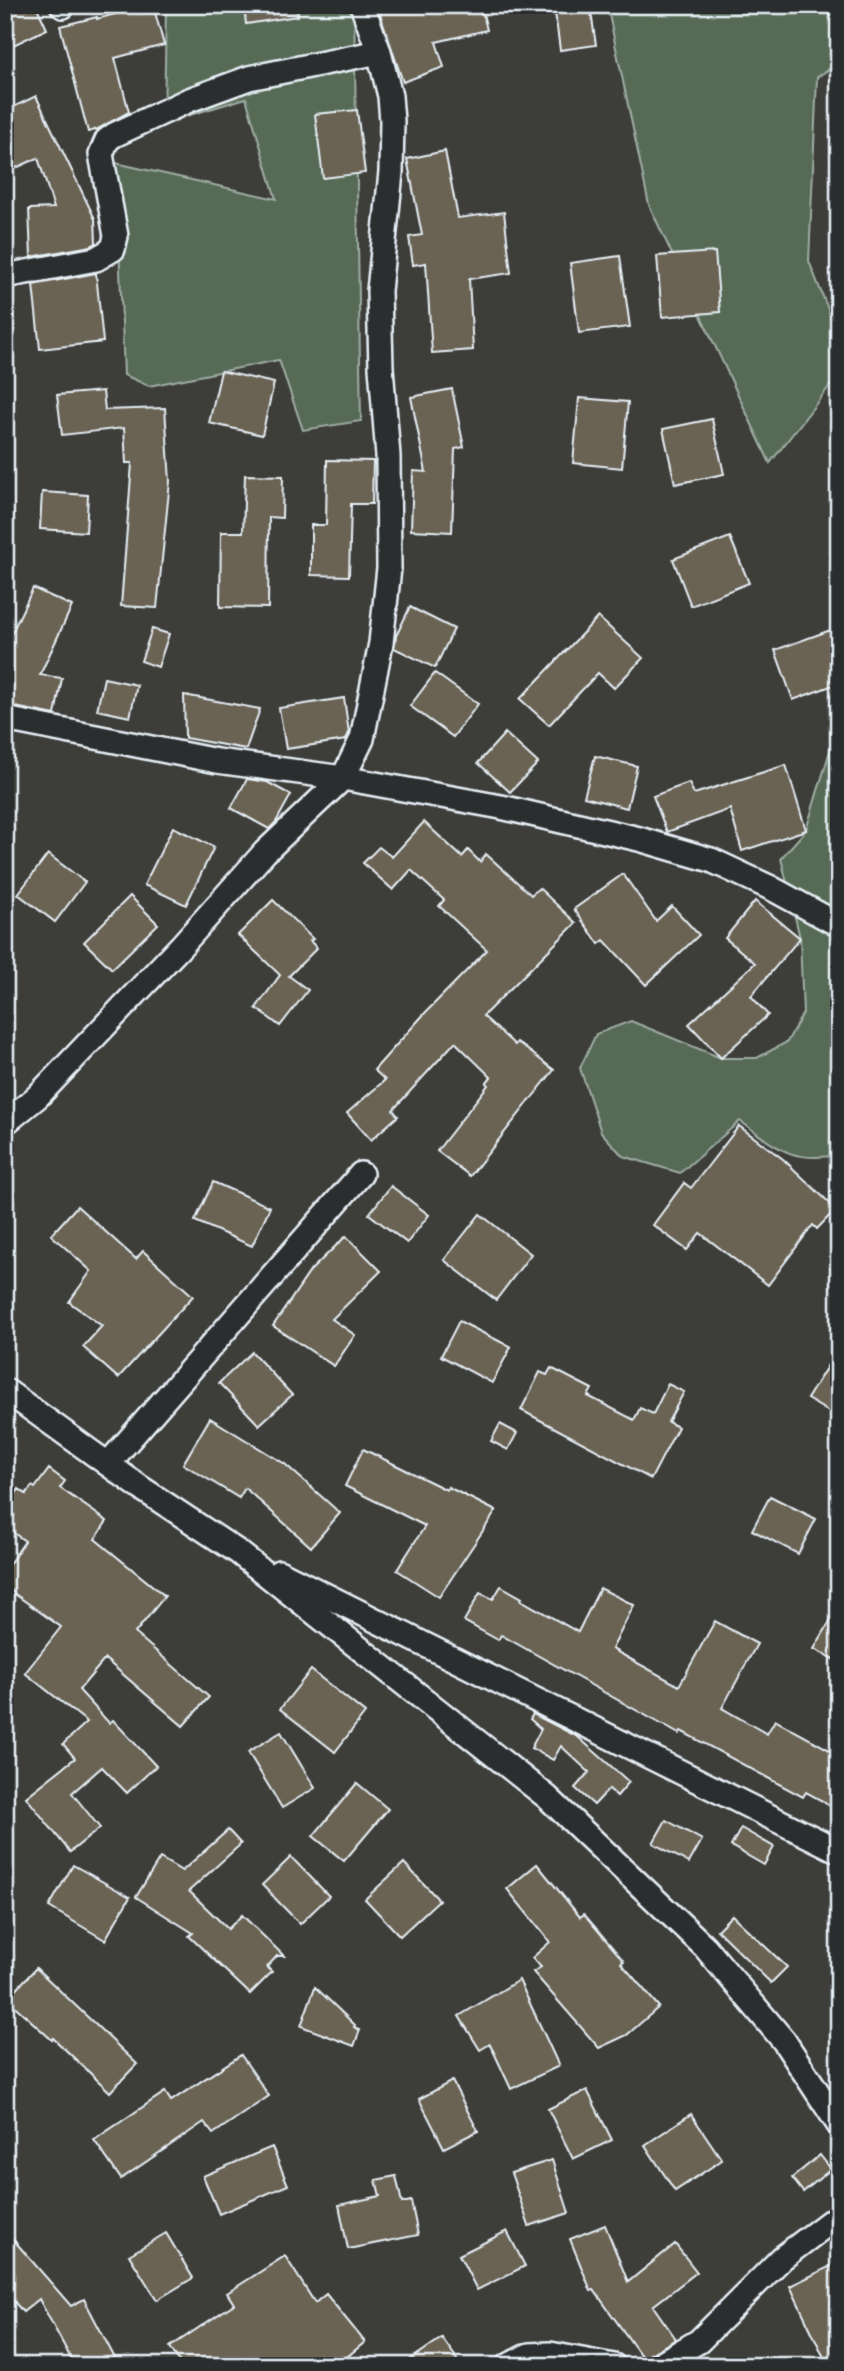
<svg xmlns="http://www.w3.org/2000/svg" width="844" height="2371" font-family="'Architects Daughter',sans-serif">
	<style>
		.green { fill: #576b56; stroke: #a0aea7; stroke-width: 2 }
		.building { fill: #6a6252; stroke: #e8f1f8; stroke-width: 2 }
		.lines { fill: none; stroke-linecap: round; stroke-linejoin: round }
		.street-casing { stroke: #e8f1f8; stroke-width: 28 }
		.street { stroke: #2a2d2e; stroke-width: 23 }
	</style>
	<rect width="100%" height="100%" fill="#3d3d39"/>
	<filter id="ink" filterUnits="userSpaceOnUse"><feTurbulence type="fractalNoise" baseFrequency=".0143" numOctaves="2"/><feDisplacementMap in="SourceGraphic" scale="14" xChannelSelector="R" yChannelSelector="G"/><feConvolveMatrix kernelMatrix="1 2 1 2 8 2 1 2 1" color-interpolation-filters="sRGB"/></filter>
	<g filter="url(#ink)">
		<!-- green -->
		<g class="green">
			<polygon points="166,5 354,5 361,421 303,430 279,360 149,386 124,375 116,163 276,199 246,98 164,123"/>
			<polygon points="607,5 839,5 839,63 817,77 809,261 839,337 839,374 770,463 649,205"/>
			<path d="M839 721V1155C789 1163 778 1148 740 1121L680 1173 623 1156 601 1132 580 1068 596 1034 631 1021 721 1058H757L787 1042 803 1013 800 938 781 858 806 830Z"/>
		</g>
		<!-- building -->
		<g class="building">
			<polygon points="5,5 36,5 47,29 5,49"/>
			<polygon points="148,5 153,5 164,45 115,58 129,112 98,129 88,132 60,26 97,17 97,19"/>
			<polygon points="244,5 297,5 298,16 246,24"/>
			<polygon points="377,5 481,5 487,30 436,42 444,67 403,82"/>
			<polygon points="554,5 590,5 596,45 560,50"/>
			<polygon points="36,96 95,219 96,243 91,246 31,257 29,209 54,208 38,158 5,173 5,111"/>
			<polygon points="357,110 365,173 323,178 315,114"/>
			<polygon points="445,151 458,218 504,212 511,273 469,279 473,350 432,353 426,263 413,265 409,237 422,235 407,159"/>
			<polygon points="715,252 720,312 662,317 657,256"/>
			<polygon points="620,256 630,327 579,333 570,263"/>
			<polygon points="96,273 103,342 40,349 33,285"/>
			<polygon points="221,371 274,383 262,435 209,423"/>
			<polygon points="452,389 464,447 455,449 452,532 411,530 413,471 426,472 411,397"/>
			<polygon points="103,391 105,410 165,408 170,481 157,608 121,606 132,463 126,463 124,428 62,435 57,395"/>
			<polygon points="579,398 628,402 622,468 573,463"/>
			<polygon points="712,419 724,474 675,484 663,429"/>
			<polygon points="327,460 373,461 372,504 351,504 349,576 311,575 311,525 326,525"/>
			<polygon points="245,475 283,476 282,518 269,517 268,608 220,607 221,532 243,532"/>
			<polygon points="42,492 88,495 86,532 40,529"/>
			<polygon points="730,537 749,583 691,606 673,559"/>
			<polygon points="33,588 72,606 40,675 62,678 55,715 5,705 5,672 9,649 5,647"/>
			<polygon points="410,607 454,629 435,668 394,648 396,636"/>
			<polygon points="598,617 643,658 614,688 598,673 549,725 520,699"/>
			<polygon points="839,627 839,683 793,700 775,650"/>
			<polygon points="152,629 169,634 158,667 141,661"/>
			<polygon points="435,673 478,704 453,737 410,706"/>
			<polygon points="104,678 137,685 130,717 97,710"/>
			<polygon points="184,695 260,709 246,749 185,738"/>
			<polygon points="344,698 349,733 346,740 286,749 279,708"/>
			<polygon points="505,733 538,763 510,792 478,763"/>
			<polygon points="595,756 637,766 627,808 584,797"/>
			<polygon points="786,765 806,830 742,851 730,809 667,832 653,796 689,783 694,794"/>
			<polygon points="247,779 267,782 291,795 276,822 269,829 231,808"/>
			<polygon points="424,822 462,857 468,850 480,862 486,854 531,895 539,888 576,923 483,1016 515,1045 517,1042 554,1070 470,1176 437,1151 488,1085 486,1083 491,1077 455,1042 393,1110 398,1116 371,1140 347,1113 385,1080 374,1070 425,1013 487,950 439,906 444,900 411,870 393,890 363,863 379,847 392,857"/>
			<polygon points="173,827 214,847 186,905 144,885"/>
			<polygon points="48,854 85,882 55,922 18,894"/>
			<polygon points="623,874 656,921 672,906 699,935 646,985 604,940 599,944 574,909"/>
			<polygon points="130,896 158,924 112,969 84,942"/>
			<polygon points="273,900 313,939 310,941 317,948 289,976 308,990 280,1026 256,1008 280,975 238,935"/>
			<polygon points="755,901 800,938 751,996 768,1015 721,1058 689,1024 755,963 725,938"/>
			<polygon points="739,1126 783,1159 836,1209 817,1229 813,1225 768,1285 700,1233 687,1250 653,1225 684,1183 691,1188"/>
			<polygon points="213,1182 270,1207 252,1246 195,1221"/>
			<polygon points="391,1186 429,1215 407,1243 369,1214"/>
			<polygon points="77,1206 136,1259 143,1251 193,1296 118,1378 83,1347 102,1326 69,1302 91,1271 51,1235"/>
			<polygon points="480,1214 531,1254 496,1300 444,1260"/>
			<polygon points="346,1236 381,1271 332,1319 355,1335 334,1366 273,1326 311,1270"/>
			<polygon points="459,1321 511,1347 492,1383 441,1356"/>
			<polygon points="839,1347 839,1418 807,1399"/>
			<polygon points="252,1352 292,1395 259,1425 219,1383"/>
			<polygon points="551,1368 592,1389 588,1396 634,1420 640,1408 653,1414 668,1384 684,1392 668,1422 678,1427 651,1479 521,1410 540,1372 547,1375"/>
			<polygon points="210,1418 285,1464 340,1513 311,1547 245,1488 239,1498 183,1464"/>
			<polygon points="500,1424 517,1433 508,1450 491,1441"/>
			<polygon points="363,1449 447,1490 448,1487 496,1511 439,1597 397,1570 425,1526 345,1486"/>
			<polygon points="49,1469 65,1481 60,1488 107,1521 95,1539 165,1596 135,1633 209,1697 183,1726 105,1659 79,1690 109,1723 113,1720 156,1766 127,1793 102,1767 72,1793 100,1828 70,1852 26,1797 75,1758 63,1744 87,1722 25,1673 61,1627 5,1587 5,1570 25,1541 5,1527 5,1509 19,1489 26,1494 32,1486 35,1488"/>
			<polygon points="770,1496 816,1519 798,1554 752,1530"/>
			<polygon points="501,1586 522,1598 521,1600 578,1632 600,1588 634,1605 612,1649 679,1686 715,1621 757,1644 722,1708 767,1734 775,1720 839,1755 839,1810 806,1792 803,1797 681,1731 679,1734 501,1635 498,1640 464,1621 480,1593 493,1599"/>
			<polygon points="839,1606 839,1662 814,1649"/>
			<polygon points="311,1670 365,1713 335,1752 280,1709"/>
			<polygon points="533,1714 578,1737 629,1782 617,1796 609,1789 594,1805 575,1788 589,1772 561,1746 553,1760 531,1748 541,1729 530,1719"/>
			<polygon points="281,1732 315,1788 282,1808 248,1752"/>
			<polygon points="357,1783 388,1809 344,1861 313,1836"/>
			<polygon points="666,1820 702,1840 689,1863 653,1843"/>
			<polygon points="741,1828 774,1847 764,1865 731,1846"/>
			<polygon points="228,1830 241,1844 189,1891 228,1929 242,1915 284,1956 277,1956 267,1967 272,1972 250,1994 189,1936 193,1933 136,1897 160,1858 182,1871"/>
			<polygon points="291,1857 329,1896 300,1924 262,1885"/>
			<polygon points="404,1863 439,1900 400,1936 365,1899"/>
			<polygon points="537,1864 580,1917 584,1914 624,1961 621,1963 659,2007 627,2035 599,2048 533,1972 541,1967 532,1958 550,1942 507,1889"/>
			<polygon points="73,1865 130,1897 105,1940 49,1907"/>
			<polygon points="732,1915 787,1967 771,1983 717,1930"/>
			<polygon points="36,1968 137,2064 110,2092 53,2038 52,2040 7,1999"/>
			<polygon points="519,1980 559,2066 511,2089 490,2044 480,2050 459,2016"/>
			<polygon points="315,1987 355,2025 354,2027 360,2030 354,2046 301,2026"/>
			<polygon points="241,2055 269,2096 213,2134 204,2122 121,2179 94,2140 165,2092 171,2101"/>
			<polygon points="452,2081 478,2131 444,2148 419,2099"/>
			<polygon points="587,2090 612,2140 573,2159 548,2109"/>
			<polygon points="691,2114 722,2160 675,2191 645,2145"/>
			<polygon points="272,2147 288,2185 219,2214 203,2176"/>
			<polygon points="820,2155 831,2169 803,2192 792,2178"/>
			<polygon points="552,2160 569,2213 529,2226 511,2173"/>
			<polygon points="396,2176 402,2203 411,2201 418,2235 348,2249 339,2205 380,2196 376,2180"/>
			<polygon points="605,2225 628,2282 675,2244 697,2272 653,2306 676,2339 650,2354 644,2360 594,2290 591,2291 570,2239"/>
			<polygon points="5,2230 71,2306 84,2299 119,2366 75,2366 39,2299 23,2312 5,2291"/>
			<polygon points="507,2231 525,2266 477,2290 459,2255"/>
			<polygon points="166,2233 193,2278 157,2300 129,2255"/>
			<polygon points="285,2256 315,2303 326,2294 365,2342 336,2366 329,2366 320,2355 307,2366 182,2366 170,2347 234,2304 227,2293"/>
			<polygon points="839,2262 839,2366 828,2366 790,2286"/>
			<polygon points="442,2338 462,2366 401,2366"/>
		</g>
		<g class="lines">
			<defs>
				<g id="street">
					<polyline points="62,5 63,6"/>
					<polyline points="5,276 96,259 113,249 116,236 101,154 107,140 114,135 189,100 249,78 379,52"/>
					<polyline points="5,719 217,761 343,778 501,807 639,839 711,860 771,888 839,925"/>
					<polyline points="5,1123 37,1097 181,946 265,852 343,778 362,739 381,643 389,568 388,456 381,367 379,291 391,172 392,121 390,96 379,52 362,5"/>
					<polyline points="5,1390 141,1488 238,1552 547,1797 705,1947 784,2041 839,2125"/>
					<polyline points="108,1464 361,1174"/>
					<polyline points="279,1572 839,1851"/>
					<polyline points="508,2366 529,2355 550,2354 614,2366"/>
					<polyline points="657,2366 699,2341 782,2258 839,2215"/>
				</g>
			</defs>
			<!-- street casing -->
			<use href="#street" class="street-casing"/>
			<!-- street -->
			<use href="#street" class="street"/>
		</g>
	</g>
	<!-- margin -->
	<rect width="844" height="2371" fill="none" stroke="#2a2d2e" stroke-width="28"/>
	<rect x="14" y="14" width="816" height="2343" fill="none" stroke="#e8f1f8" stroke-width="2.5" filter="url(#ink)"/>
</svg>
